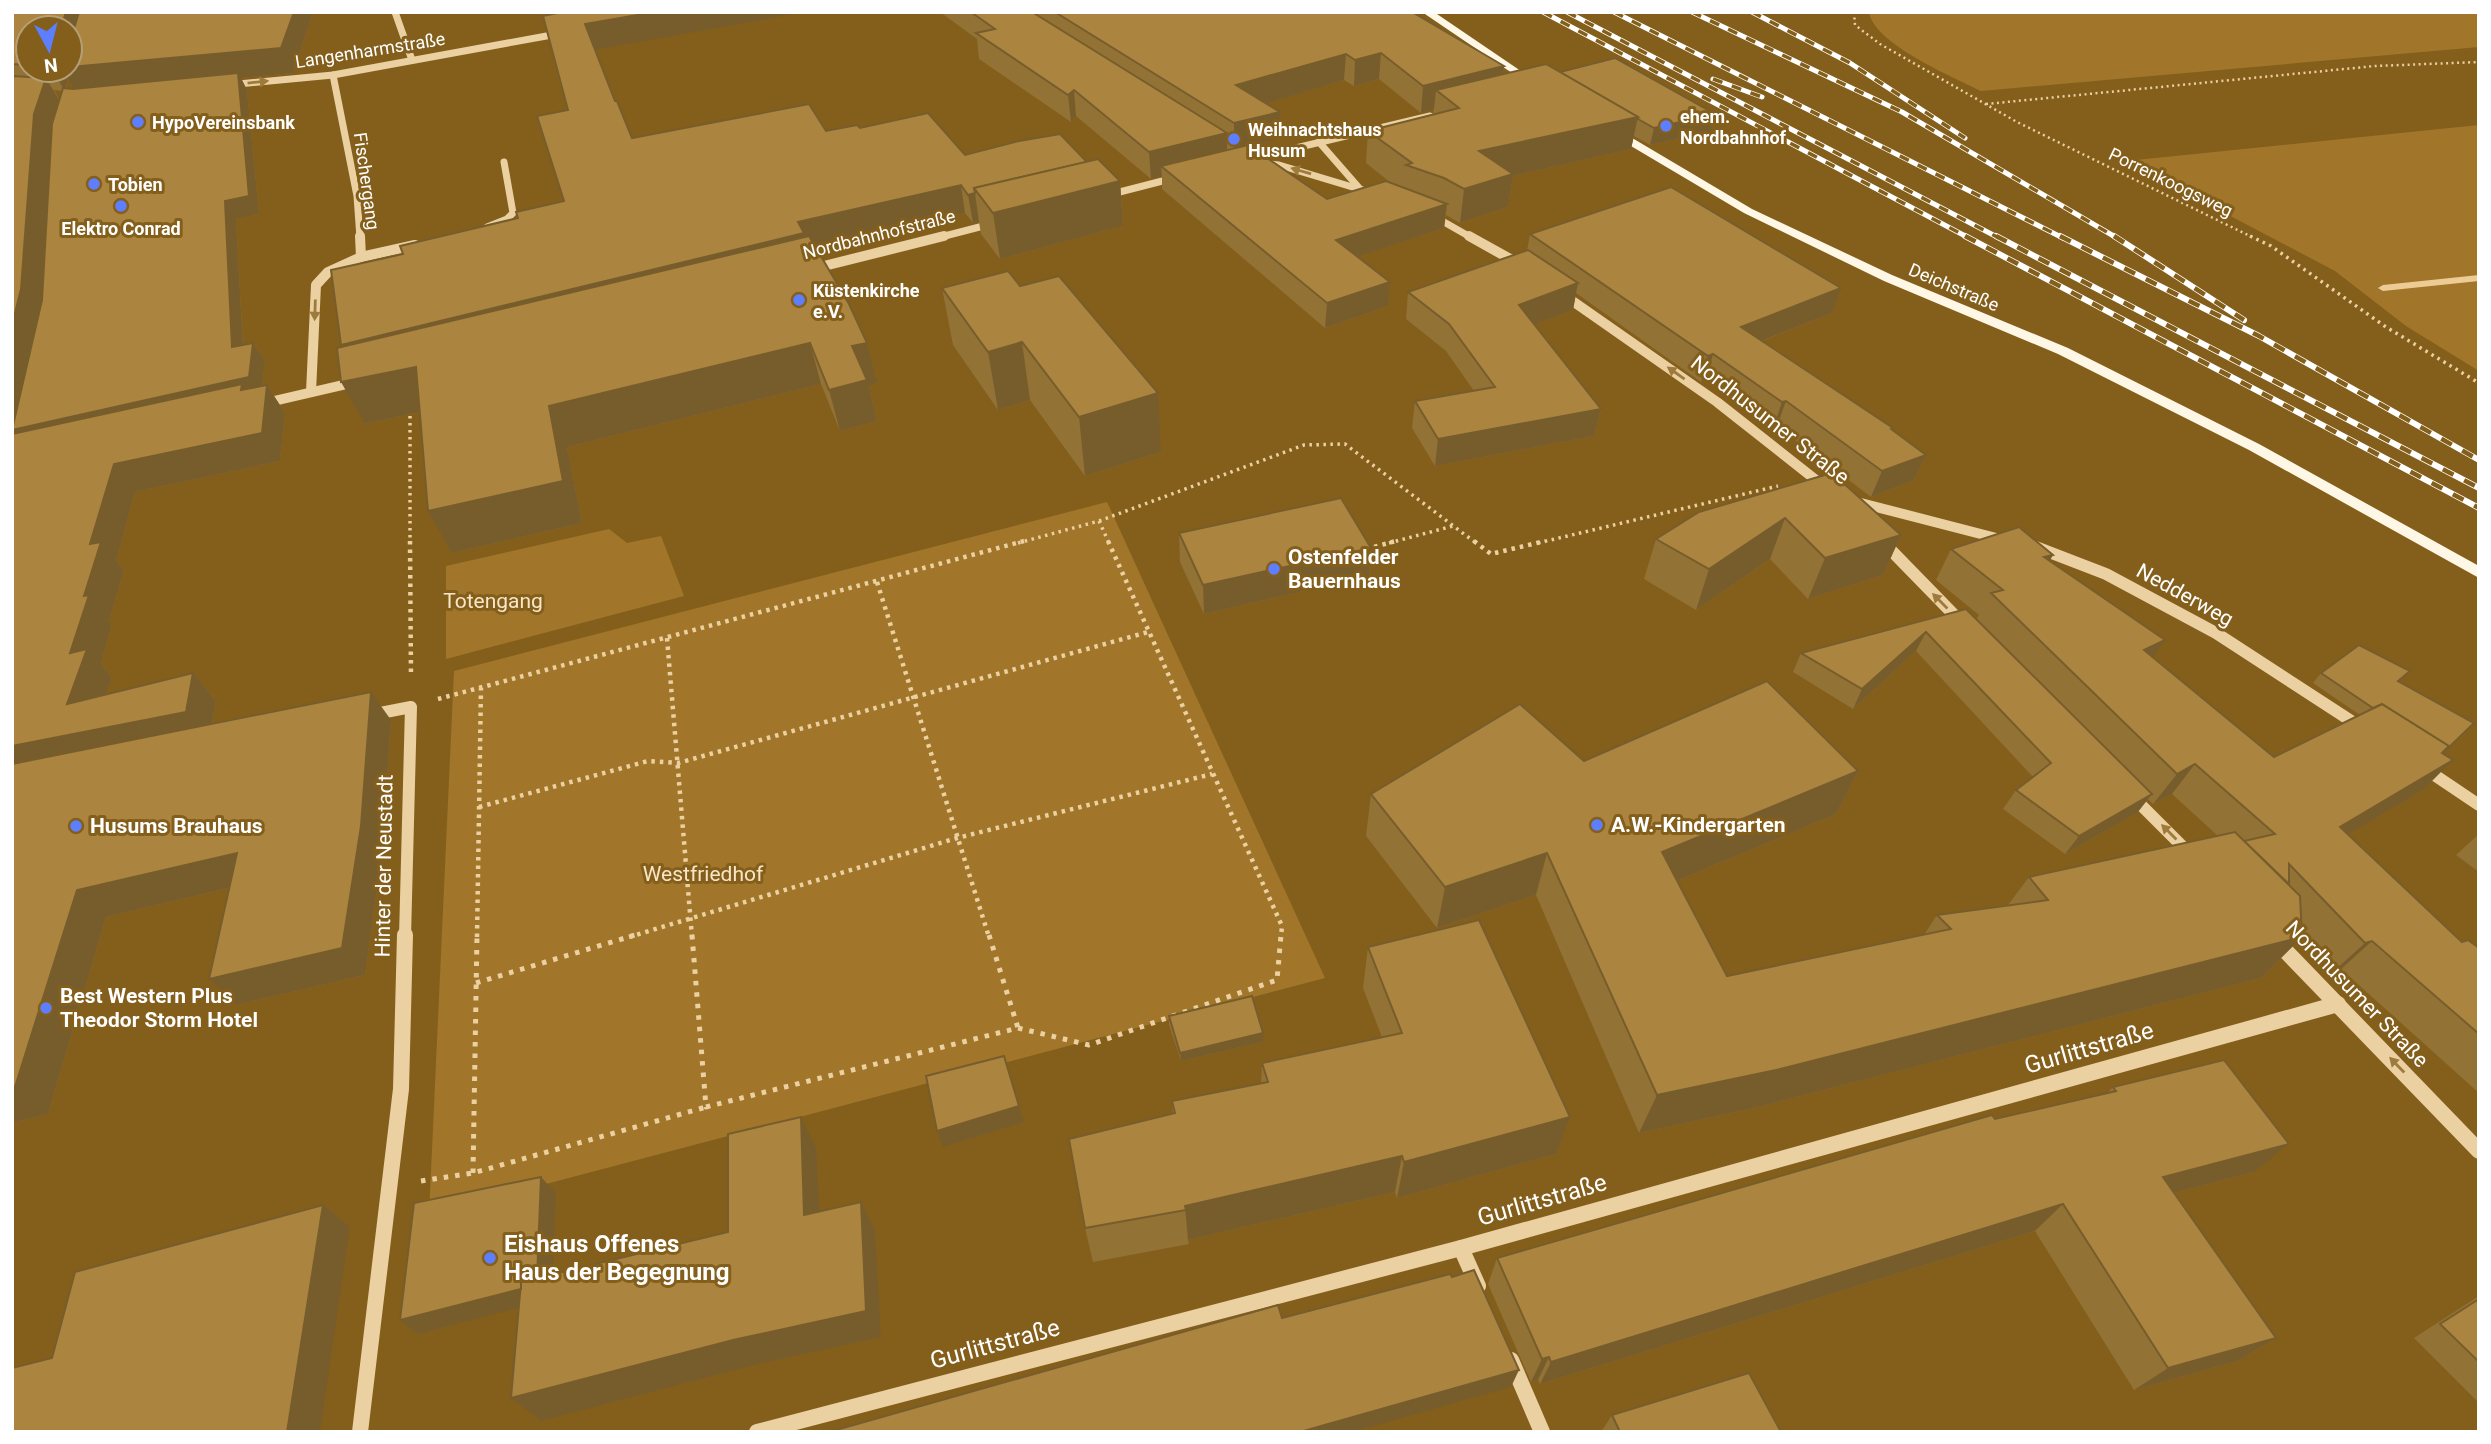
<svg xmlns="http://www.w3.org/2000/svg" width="2491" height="1444" font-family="Roboto,sans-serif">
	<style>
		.green { fill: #a1762a }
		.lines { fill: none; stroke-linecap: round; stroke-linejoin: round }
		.stream { fill: #edcb94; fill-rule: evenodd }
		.path-far3 { stroke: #ebd0a1; stroke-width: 2.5; stroke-dasharray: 2 3.5; stroke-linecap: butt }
		.path-far2 { stroke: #ebd0a1; stroke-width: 3.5; stroke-dasharray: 2.5 4.5; stroke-linecap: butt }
		.path-far1 { stroke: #ebd0a1; stroke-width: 4.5; stroke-dasharray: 3.5 5; stroke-linecap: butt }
		.path { stroke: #ebd0a1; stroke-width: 5; stroke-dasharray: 4.5 7; stroke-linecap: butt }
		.minor-far3 { stroke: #ebd0a1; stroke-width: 7 }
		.minor-far2 { stroke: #ebd0a1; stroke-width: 10 }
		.minor-far1 { stroke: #ebd0a1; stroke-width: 12 }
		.minor { stroke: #ebd0a1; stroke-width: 16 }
		.major { fill: #fff7e5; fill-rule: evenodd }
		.rail-far1-casing { stroke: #fff; stroke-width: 5 }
		.rail-casing { stroke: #fff; stroke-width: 6 }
		.rail-far1 { stroke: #845f1b; stroke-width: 3.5; stroke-dasharray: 10; stroke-linecap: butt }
		.rail { stroke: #845f1b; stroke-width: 4.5; stroke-dasharray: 12; stroke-linecap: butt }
		.wall { fill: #937236; fill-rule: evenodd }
		.shaded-wall { fill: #785d2c }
		.building { fill: #ab853f; stroke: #785d2c; stroke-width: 2 }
		.oneway { fill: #9e7b3c }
		.poi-dot { fill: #5d7efd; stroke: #845f1b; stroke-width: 2.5 }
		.labels { text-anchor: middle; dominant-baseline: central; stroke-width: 6; stroke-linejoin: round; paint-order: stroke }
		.far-street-label { font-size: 18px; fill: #fff; stroke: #845f1b }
		.far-poi-label { font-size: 18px; font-weight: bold; fill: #fff; stroke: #845f1b; text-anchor: start }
		.street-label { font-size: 21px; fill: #fff; stroke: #845f1b }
		.poi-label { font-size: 21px; font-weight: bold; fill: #fff; stroke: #845f1b; text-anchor: start }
		.park-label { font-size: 21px; fill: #f8e6c6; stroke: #845f1b }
		.near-street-label { font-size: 24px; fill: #fff; stroke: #845f1b }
		.near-poi-label { font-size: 24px; font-weight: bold; fill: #fff; stroke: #845f1b; text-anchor: start }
	</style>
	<rect width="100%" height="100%" fill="#845f1b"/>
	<!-- green -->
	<g class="green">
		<path d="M1869 12H2479V47L1981 91C1953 77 1874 44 1869 12Z"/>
		<polygon points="2479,125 2479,371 2406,326 2335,271 2126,161"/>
		<polygon points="1107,502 1325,978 429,1215 454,671"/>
		<polygon points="609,529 627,543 661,536 684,596 446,659 446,566"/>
	</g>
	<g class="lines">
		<!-- stream -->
		<polygon class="stream" points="2479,275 2479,281 2383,291 2378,288 2383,285"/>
		<!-- path-far3 -->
		<g class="path-far3">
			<polyline points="1854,12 1855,25 1880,44 2017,122 2254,238"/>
			<polyline points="1986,104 2375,66 2479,62"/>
		</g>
		<!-- path-far2 -->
		<g class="path-far2">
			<polyline points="2250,236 2271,246 2386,327 2479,383"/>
			<polyline points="410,409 410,543"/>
			<polyline points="1099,521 1109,543"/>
			<polyline points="1018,543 1099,521 1304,445 1345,444 1476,543"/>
			<polyline points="1389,543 1453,526"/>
			<polyline points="1538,543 1778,486"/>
		</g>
		<!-- path-far1 -->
		<g class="path-far1">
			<polyline points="410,541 411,677"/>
			<polyline points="1108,541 1282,926 1281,937"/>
			<polyline points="1474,541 1491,554 1545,541"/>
			<polyline points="1366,549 1396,541"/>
			<polyline points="877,582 989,937"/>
			<polyline points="667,638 692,937"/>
			<polyline points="438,699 1024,541"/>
			<polyline points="479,807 648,761 678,763 1148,632"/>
			<polyline points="477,937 481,688"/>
			<polyline points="629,937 957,838 1212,774"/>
		</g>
		<!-- path -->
		<g class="path">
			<polyline points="692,935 706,1107 1018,1028 1089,1045 1277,980 1281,935"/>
			<polyline points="989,935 1018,1028"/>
			<polyline points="476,983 635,935"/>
			<polyline points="473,1173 477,935"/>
			<polyline points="421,1181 473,1173 706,1107"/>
		</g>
		<!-- minor-far3 -->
		<g class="minor-far3">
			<polyline points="395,12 412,60"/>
			<polyline points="333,75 357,196 360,238"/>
			<polyline points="228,85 333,75 563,33"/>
			<polyline points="1319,142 1360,189 1373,194"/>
			<polyline points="1250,159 1430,116"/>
			<polyline points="1262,163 1279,165 1359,189"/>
			<polyline points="1104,196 1178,177"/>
			<polyline points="1430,214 1472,238"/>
			<polyline points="487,227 507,219 513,213 504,162"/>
			<polyline points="937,238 995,223"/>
		</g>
		<!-- minor-far2 -->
		<g class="minor-far2">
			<polyline points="1469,236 1521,265"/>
			<polyline points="361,257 415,245"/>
			<polyline points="812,269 944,236"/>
			<polyline points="1561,293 1717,402 1826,488"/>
			<polyline points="311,392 316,285 328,272 361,257 360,236"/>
			<polyline points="261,404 360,381"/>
			<polyline points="1853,501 2004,540"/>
		</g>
		<!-- minor-far1 -->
		<g class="minor-far1">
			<polyline points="1882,541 1962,623"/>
			<polyline points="2036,547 2106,574 2216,633 2362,728"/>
			<polyline points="370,715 411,707 405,937"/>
			<polyline points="2424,768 2479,805"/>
			<polyline points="2132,796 2191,855"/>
		</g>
		<!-- minor -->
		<g class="minor">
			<polyline points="2275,940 2479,1151"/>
			<polyline points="1461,1248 1478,1286"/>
			<polyline points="1511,1360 1542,1432"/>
			<polyline points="360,1432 401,1089 405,935"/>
			<polyline points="757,1432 1461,1248 2338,1004"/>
		</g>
		<!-- major -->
		<g class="major">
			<polygon points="1422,12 1434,12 1540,84 1531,86"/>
			<polygon points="1609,129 1617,129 1752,209 1892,275 2068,348 2259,444 2479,566 2479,578 2249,450 2058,354 1884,281 1744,213 1609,133"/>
		</g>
		<defs>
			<g id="rail-far1">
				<polyline points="1543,12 1969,238"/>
				<polyline points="1567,12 1999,238"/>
				<polyline points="1614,12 2063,238"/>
				<polyline points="1692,12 1902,112 2117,238"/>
				<polyline points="1752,12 1850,63 1965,138"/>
				<polyline points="1713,79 1762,97"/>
			</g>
			<g id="rail">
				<polyline points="1965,236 2479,508"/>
				<polyline points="1996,236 2479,488"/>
				<polyline points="2060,236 2259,336 2479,460"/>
				<polyline points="2114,236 2244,320"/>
			</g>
		</defs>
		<!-- rail-far1 casing -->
		<use href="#rail-far1" class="rail-far1-casing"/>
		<!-- rail casing -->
		<use href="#rail" class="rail-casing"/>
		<!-- rail-far1 -->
		<use href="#rail-far1" class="rail-far1"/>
		<!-- rail -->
		<use href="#rail" class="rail"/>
	</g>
	<!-- wall -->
	<g class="wall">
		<path d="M12 12H313L293 73 241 78 247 90 259 214 236 219 243 345 253 343 265 361 262 386 267 385 285 413 280 461 135 492 116 561 124 571 109 620 112 624 101 664 112 678 106 694 193 673 216 701 212 724 391 720 382 853 365 975 236 1005 229 888 106 917 48 1114 12 1123ZM28 28 70 70H28ZM68 79 75 89 66 88ZM54 90 62 91 59 99Z"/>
		<path d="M940 12H1412L1504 66 1503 74 1560 72 1711 132 1650 145 1634 136 1631 149 1513 176 1508 207 1460 223 1446 215 1444 228 1358 256 1388 306 1325 328 1162 189V177L1151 179 1076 116 1071 122 979 59 977 39ZM1379 79 1421 113 1434 109 1433 114 1368 131 1366 163 1391 183 1327 199 1250 146 1280 139 1266 103 1344 80 1354 86Z"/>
		<polygon points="595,50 615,101 632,138 826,131 860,128 965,155 1087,162 1120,181 1123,226 1000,259 981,234 979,222 973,223 965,213 816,248 877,383 869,386 877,421 840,431 821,384 567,447 582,523 452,553 420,412 365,424 343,347 403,254 518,218 564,201 568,110"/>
		<polygon points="1530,234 1832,313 1762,341 1893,428 1892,430 1926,455 1914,480 1871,497 1846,478 1844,483 1901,535 1883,575 1808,599 1770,559 1696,610 1644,579 1656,539 1837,472 1777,426 1773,428 1706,380 1701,382 1576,293 1573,310 1534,324 1601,409 1594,436 1435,466 1412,428 1415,401 1474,391 1446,351 1406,319 1408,292 1527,251"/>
		<polygon points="1020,286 1161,452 1085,476 1030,400 998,410 953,345 942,288"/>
		<polygon points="1179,533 1371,548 1369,576 1204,614 1180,562"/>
		<polygon points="1951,549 2053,555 2049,561 2153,658 2274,757 2360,715 2313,683 2321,673 2400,682 2443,754 2423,790 2348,834 2462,942 2479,948 2479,1093 2341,969 2334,971 2302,937 2261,978 1754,1108 1639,1133 1536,895 1437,928 1366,836 1371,794 1584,761 1858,771 1836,814 1677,881 1727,976 1924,935 1937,915 2008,905 2029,877 2218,836 2172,794 2153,804 2148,799 2137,813 2065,854 2003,809 2016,790 2033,777 1916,651 1853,709 1793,672 1801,653 1976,620 1979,615 1936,580"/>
		<polygon points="2479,834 2479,872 2456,855"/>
		<polygon points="1368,947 1556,1154 1397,1198 1395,1192 1188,1240 1189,1244 1093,1262 1085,1228 1173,1113 1172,1101 1261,1084 1262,1063 1382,1037 1363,988"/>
		<polygon points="1169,1016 1263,1042 1181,1061 1169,1025"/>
		<polygon points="2113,1087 2254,1172 2174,1193 2276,1338 2238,1361 2134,1390 2035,1231 1540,1384 1538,1380 1531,1382 1488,1284 1497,1258 1995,1119 2106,1094"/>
		<polygon points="2479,1296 2479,1403 2414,1338"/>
		<polygon points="1612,1415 1781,1432 1601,1432"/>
	</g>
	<!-- shaded-wall -->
	<g class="shaded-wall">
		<polygon points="66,12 313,12 293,73 241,78 247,90 259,214 236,219 244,366 68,79 65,91 52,70 70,70 70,28 61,28"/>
		<polygon points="655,12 805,12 594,50 585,24"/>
		<polygon points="1381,53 1379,79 1354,86 1355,60"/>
		<polygon points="1346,54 1344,80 1237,112 1236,85"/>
		<polygon points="1504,66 1501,93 1436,90 1434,109 1421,113 1423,86"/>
		<polygon points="46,78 61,103 41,316 16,429 253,343 265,361 261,396 12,448 12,325 34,114"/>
		<polygon points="1074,90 1076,116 1071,122 1068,95"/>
		<polygon points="1280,112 1280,139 1234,150 1234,123"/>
		<polygon points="1715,114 1711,132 1650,145 1654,128"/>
		<polygon points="1638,117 1631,149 1513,176 1508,207 1460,223 1464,189 1479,151"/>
		<polygon points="1227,133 1227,160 1161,166 1162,177 1151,179 1149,152"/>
		<polygon points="1120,181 1123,226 1000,259 993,213"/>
		<polygon points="961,185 965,213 809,250 358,374 341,345 798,222"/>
		<polygon points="975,193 979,222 973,223 968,195"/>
		<polygon points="1447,204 1444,228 1335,264 1336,240"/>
		<polygon points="1390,282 1388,306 1325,328 1327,303"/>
		<polygon points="1578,283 1573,310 1514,332 1519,305"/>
		<polygon points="1841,288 1832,313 1733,352 1741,327"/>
		<polygon points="1022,342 1030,400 998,410 988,352"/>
		<polygon points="810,343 821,384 567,447 582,523 452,553 428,511 549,406"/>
		<polygon points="867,343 877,383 869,386 877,421 840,431 829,390 852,346"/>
		<polygon points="1713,354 1706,380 1701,382 1708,356"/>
		<polygon points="416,367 438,408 365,424 341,382"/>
		<polygon points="267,385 285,413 280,461 135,492 116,561 124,571 109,620 112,624 101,664 112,678 93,730 193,673 216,701 209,740 12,780 12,746 67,704 70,653 84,596 90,544 114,464"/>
		<polygon points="1158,393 1161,452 1085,476 1079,417"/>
		<polygon points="1786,401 1777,426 1773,428 1782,402"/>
		<polygon points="1601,409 1594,436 1435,466 1438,439"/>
		<polygon points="1926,455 1914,480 1871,497 1882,471"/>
		<polygon points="1785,518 1770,559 1696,610 1709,569"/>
		<polygon points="1901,535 1883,575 1808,599 1825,558"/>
		<polygon points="1371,548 1369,576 1204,614 1203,585"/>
		<polygon points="2053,555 2035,585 2044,557"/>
		<polygon points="1926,632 1916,651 1853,709 1862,689"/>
		<polygon points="2165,640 2144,671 2144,650"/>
		<polygon points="371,692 391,720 382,853 365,975 236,1005 209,979"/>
		<polygon points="2453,760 2423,790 2312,856 2340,827"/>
		<polygon points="2195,764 2172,794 2153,804 2177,774"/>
		<polygon points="1858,771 1836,814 1646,894 1662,852"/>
		<polygon points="2152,794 2137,813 2065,854 2079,836"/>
		<polygon points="237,853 262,880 106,917 48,1114 12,1123 12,1091 77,890"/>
		<polygon points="1547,853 1536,895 1437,928 1445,887"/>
		<polygon points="2302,937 2261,978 1754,1108 1639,1133 1657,1095"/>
		<polygon points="2372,941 2341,969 2334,971 2365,943"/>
		<polygon points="1263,1033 1263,1042 1181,1061 1180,1053"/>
		<polygon points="1019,1106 1024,1122 943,1147 937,1131"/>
		<polygon points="801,1117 816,1148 821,1243 804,1215"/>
		<polygon points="1570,1117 1556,1154 1397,1198 1404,1162"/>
		<polygon points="2289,1144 2254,1172 2132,1204 2163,1177"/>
		<polygon points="1402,1156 1395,1192 1188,1240 1185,1206"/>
		<polygon points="541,1177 556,1193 552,1299 418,1334 400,1320"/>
		<polygon points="861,1202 875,1230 881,1337 754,1365 541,1421 511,1398"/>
		<polygon points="2063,1204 2035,1231 1540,1384 1551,1362"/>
		<polygon points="323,1205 350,1227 320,1432 287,1432"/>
		<polygon points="2276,1338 2238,1361 2134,1390 2168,1368"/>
		<polygon points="1549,1357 1538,1380 1531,1382 1542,1359"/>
		<polygon points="1519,1370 1511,1387 1353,1432 1300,1432"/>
	</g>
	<!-- building -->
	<g class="building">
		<polygon points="12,12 66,12 61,28 28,28 28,65 12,64"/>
		<polygon points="79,12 294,12 281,48 70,67 70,42"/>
		<polygon points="562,12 655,12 585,24 615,101 617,101 632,138 809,104 826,131 857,125 860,128 928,113 965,155 1019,141 1060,134 1087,162 974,188 975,193 968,195 961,185 798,222 804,233 341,345 331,270 403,254 400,246 518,218 516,212 564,201 537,116 568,110 543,16"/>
		<polygon points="971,12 1032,12 1227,133 1149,152 1074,90 1068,95 976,33 995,29"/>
		<polygon points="1055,12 1412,12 1504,66 1423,86 1381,53 1355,60 1346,54 1236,85 1280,112 1234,123"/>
		<polygon points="1615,58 1715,114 1654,128 1638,119 1638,117 1560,72"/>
		<polygon points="1546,64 1638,117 1479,151 1513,174 1464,189 1444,178 1406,165 1412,163 1368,131 1459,108 1436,90"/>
		<polygon points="238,73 249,196 225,201 232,347 253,343 249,377 12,430 42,300 52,124 63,88 73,89"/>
		<polygon points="12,76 46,78 34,114 21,289 12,325"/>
		<polygon points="1248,145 1327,199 1386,181 1447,204 1336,240 1390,282 1327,303 1161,166"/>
		<polygon points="1098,159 1120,181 993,213 974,188"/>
		<polygon points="1671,187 1841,288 1741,327 1893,428 1891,429 1926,455 1882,471 1786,401 1782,402 1713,354 1708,356 1530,234"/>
		<polygon points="809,236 849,304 867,343 852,346 867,380 829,390 810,343 549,406 563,481 428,511 416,367 341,382 337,348"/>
		<polygon points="1528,250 1578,283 1519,305 1601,409 1438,439 1415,401 1495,387 1449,324 1408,292"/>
		<polygon points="1008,271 1020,286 1059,276 1158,393 1079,417 1022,342 988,352 942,288"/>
		<polygon points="242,384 241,390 267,385 262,433 114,464 90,544 101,542 84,596 89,595 70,653 87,649 67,704 193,673 186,712 12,746 12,434"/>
		<polygon points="1842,470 1846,477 1841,481 1901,535 1825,558 1785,518 1709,569 1656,539 1699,512"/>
		<polygon points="1341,498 1371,548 1203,585 1179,533"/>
		<polygon points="2019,527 2053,555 2044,557 2165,640 2144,650 2274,757 2382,704 2449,746 2442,753 2453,760 2340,827 2462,942 2468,940 2479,948 2479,1034 2372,941 2365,943 2289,864 2289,884 2244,841 2275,834 2195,764 2177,774 1991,593 2003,590 1951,549"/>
		<polygon points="1966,609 2152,794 2079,836 2016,790 2051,763 1926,632 1862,689 1801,653"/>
		<polygon points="2359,645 2410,671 2398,681 2474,723 2443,753 2449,746 2382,704 2373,708 2321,673"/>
		<polygon points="1767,681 1858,771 1662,852 1727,976 1951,929 1937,915 2048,900 2029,877 2235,832 2300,896 2302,937 1776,1070 1657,1095 1547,853 1445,887 1371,794 1520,704 1584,761"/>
		<polygon points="371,692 361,826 342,948 209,979 237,853 77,890 14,1090 12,1091 12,764"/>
		<polygon points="1479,920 1570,1117 1404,1162 1402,1156 1185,1206 1186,1210 1085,1228 1069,1139 1175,1113 1172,1101 1268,1082 1262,1063 1402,1033 1368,947"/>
		<polygon points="1252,996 1263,1033 1180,1053 1169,1016"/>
		<polygon points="1004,1056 1019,1106 937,1131 926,1076"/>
		<polygon points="2224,1060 2289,1144 2163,1177 2276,1338 2168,1368 2063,1204 1551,1362 1549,1357 1542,1359 1497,1258 1992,1115 1995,1119 2116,1091 2113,1087"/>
		<polygon points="801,1117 804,1215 861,1202 866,1311 733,1340 511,1398 521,1282 728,1232 728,1134"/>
		<polygon points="541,1177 537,1278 521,1282 521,1289 400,1320 414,1203"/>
		<polygon points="323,1205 287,1432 12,1432 12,1368 52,1358 75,1272"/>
		<polygon points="1474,1270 1519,1370 1300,1432 829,1432 1278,1305 1282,1318 1450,1274 1452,1277"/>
		<polygon points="2479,1299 2479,1362 2440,1324"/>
		<polygon points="1749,1373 1781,1432 1620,1432 1612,1415"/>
	</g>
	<!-- one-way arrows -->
	<defs><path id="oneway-solid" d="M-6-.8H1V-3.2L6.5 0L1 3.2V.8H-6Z" transform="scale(1.75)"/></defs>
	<g class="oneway">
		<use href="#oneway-solid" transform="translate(258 82) rotate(-6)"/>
		<use href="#oneway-solid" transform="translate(1301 171) rotate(-164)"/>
		<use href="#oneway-solid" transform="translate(315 310) rotate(92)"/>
		<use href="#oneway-solid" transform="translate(1676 373) rotate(-145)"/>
		<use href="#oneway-solid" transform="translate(1940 601) rotate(-135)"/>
		<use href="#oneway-solid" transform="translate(2169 832) rotate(-135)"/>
		<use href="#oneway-solid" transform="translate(2397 1065) rotate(-134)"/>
	</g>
	<!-- markers -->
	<g class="poi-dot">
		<circle cx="138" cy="122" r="7"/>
		<circle cx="1666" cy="126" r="7"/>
		<circle cx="1234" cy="139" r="7"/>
		<circle cx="94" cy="184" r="7"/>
		<circle cx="121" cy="206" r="7"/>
		<circle cx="799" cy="300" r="7"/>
		<circle cx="1274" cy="569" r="7"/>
		<circle cx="1597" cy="825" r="7"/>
		<circle cx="76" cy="826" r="7"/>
		<circle cx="46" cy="1008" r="7"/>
		<circle cx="490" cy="1258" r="7"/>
	</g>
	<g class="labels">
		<!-- far-street labels -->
		<g class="far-street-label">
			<text transform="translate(370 50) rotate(-9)">Langenharmstraße</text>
			<text transform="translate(367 181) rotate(82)">Fischergang</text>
			<text transform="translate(2171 182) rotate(26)">Porrenkoogsweg</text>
			<text transform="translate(879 234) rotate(-14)">Nordbahnhofstraße</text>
			<text transform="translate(1954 287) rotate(23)">Deichstraße</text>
		</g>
		<!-- far-poi labels -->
		<g class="far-poi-label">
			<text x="1680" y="116">ehem.<tspan x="1680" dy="21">Nordbahnhof</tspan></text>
			<text x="152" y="122">HypoVereinsbank</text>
			<text x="1248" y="129">Weihnachtshaus<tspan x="1248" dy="21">Husum</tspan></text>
			<text x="108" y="184">Tobien</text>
			<text x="121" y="228" text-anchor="middle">Elektro Conrad</text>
			<text x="813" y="290">Küstenkirche<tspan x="813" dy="21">e.V.</tspan></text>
		</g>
		<!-- street labels -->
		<g class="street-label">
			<text transform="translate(1770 420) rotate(38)">Nordhusumer Straße</text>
			<text transform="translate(2185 595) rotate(29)">Nedderweg</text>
			<text transform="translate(384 866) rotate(-89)">Hinter der Neustadt</text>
			<text transform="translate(2357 994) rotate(46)">Nordhusumer Straße</text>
		</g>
		<!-- poi labels -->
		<g class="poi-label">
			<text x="1288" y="557">Ostenfelder<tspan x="1288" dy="24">Bauernhaus</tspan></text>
			<text x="1611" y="825">A.W.-Kindergarten</text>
			<text x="90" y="826">Husums Brauhaus</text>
			<text x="60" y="996">Best Western Plus<tspan x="60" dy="24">Theodor Storm Hotel</tspan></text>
		</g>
		<!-- park labels -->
		<g class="park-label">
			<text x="493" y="601">Totengang</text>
			<text x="703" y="874">Westfriedhof</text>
		</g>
		<!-- near-street labels -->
		<g class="near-street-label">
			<text transform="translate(2089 1048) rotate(-16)">Gurlittstraße</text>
			<text transform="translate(1542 1200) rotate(-16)">Gurlittstraße</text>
			<text transform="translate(995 1344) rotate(-15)">Gurlittstraße</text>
		</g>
		<!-- near-poi labels -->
		<g class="near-poi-label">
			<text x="504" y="1244">Eishaus Offenes<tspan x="504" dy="28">Haus der Begegnung</tspan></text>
		</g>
	</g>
	<!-- border -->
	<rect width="2491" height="1444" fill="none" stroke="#ffffff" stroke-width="28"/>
	<!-- north arrow -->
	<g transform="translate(49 49) rotate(173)"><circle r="33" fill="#845f1b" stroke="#b59f76" stroke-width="2"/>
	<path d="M0-5L12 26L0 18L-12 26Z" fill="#5d7efd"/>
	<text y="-10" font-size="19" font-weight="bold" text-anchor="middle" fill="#ffffff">N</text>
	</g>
</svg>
